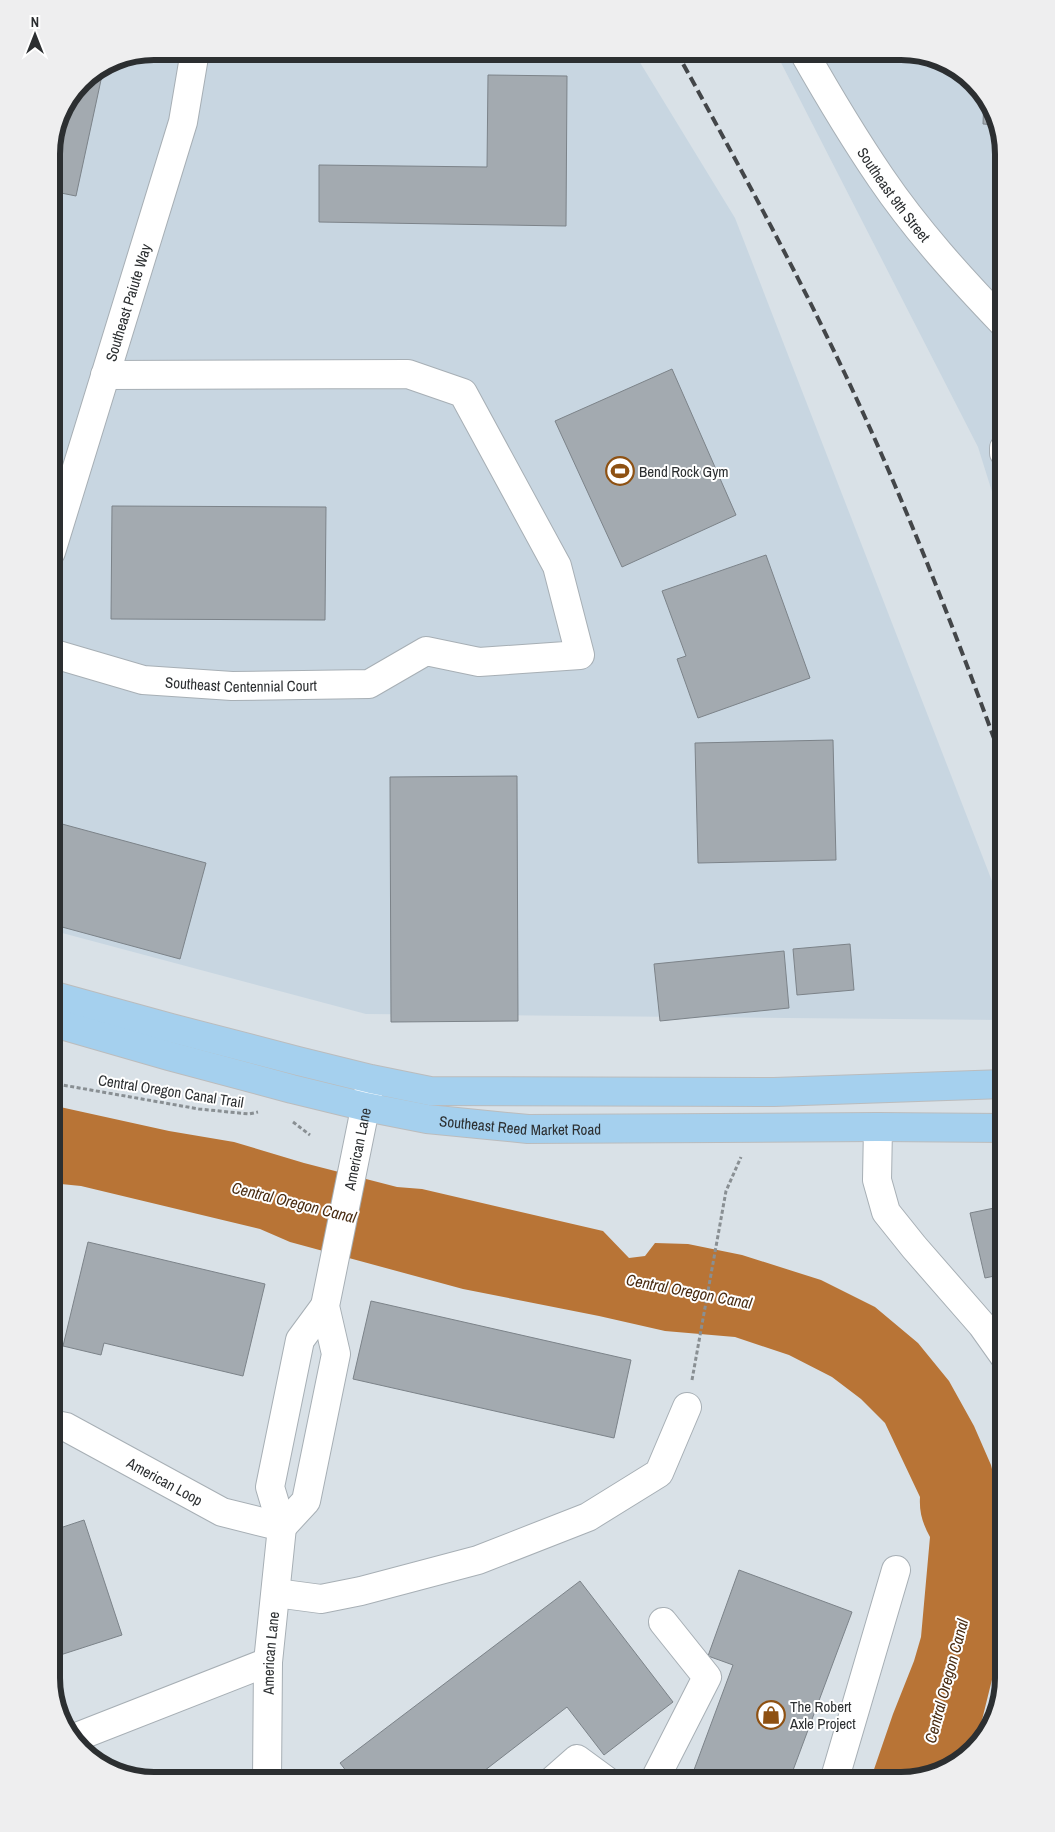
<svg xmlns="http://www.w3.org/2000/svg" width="1055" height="1832" font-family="'Archivo Narrow',sans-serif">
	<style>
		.built { fill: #c8d6e1 }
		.water { fill: #b87436 }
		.building { fill: #a3aab0; stroke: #7c8389 }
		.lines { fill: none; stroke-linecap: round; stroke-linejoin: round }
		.minor-casing { stroke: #a7afb5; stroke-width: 30 }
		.major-casing { stroke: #bbbcbd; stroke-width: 30 }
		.path { stroke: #898f93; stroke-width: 3; stroke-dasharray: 4 2.5; stroke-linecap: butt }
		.minor { stroke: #fff; stroke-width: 28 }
		.major { stroke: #a5d0ee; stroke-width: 28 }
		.rail { stroke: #434649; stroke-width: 4; stroke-dasharray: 10 5; stroke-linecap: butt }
		.labels { text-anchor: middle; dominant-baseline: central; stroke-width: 4; stroke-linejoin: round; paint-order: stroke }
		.street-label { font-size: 15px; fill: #2c2f31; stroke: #fff }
		.poi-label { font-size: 15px; fill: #2c2f31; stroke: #fff; text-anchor: start }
		.water-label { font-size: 16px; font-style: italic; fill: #492c12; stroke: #fff }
		.rim { fill: none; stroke: #2c2f31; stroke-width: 6 }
	</style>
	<rect width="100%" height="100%" fill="#d9e1e7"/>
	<!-- built -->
	<g class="built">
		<polygon points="154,51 633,51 735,218 1004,912 1004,1020 366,1014 51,930 51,147 62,109 81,81 115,59"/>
		<polygon points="775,51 908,51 959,69 993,109 1004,154 1004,530 978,447"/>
	</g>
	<!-- water -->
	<path class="water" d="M51 1105 169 1131 234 1142 304 1163 397 1187 422 1189 603 1231 629 1258 645 1256 655 1243 688 1244 742 1255 821 1280 875 1307 918 1343 949 1381 974 1426 991 1465 1001 1506 1004 1528V1631L981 1724 973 1747 946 1770 901 1781H870L893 1714 914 1661 921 1637 930 1537C923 1524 919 1513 920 1497L885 1423 861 1399 832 1377 789 1355 735 1337 665 1331 599 1316 463 1289 290 1242 260 1229 81 1186 51 1183Z"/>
	<!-- building -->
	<g class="building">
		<polygon points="104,66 76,196 51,191 51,147 62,109 81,81"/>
		<polygon points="488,75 567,76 566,226 319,222 319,165 487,167"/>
		<polygon points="984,97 993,109 997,125 983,124"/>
		<polygon points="672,369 736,515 622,567 555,421"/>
		<polygon points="112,506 326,507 325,620 111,619"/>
		<polygon points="766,555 810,678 698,718 677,659 686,656 662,591"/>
		<polygon points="833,740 836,860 698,863 695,743"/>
		<polygon points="517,776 518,1021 391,1022 390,777"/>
		<polygon points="51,821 206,863 180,959 51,924"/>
		<polygon points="850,944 854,990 797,995 793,949"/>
		<polygon points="784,951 789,1008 660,1021 654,964"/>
		<polygon points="1004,1206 1004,1274 985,1278 970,1213"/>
		<polygon points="88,1242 265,1284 243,1376 104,1343 101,1355 63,1346"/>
		<polygon points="371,1301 631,1360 614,1438 353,1379"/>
		<polygon points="84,1520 122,1635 51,1658 51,1531"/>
		<polygon points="739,1570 852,1612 789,1781 699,1781 691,1778 733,1665 708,1656"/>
		<polygon points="580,1581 673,1702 604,1755 567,1707 471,1781 354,1781 340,1763"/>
	</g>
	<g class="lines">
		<defs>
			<g id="minor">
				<path id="s1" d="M803 51C828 95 853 137 881 178 917 231 960 278 1004 324"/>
				<polyline points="1004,453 1004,448"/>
				<path id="s2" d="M51 552 183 122 195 51"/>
				<path id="s3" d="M51 653 143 680 232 686 369 684 426 651 479 662 580 655 557 566 463 393 408 374 105 375"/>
				<polyline points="878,1127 877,1180 886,1212 914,1247 982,1325 1004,1356"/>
				<path id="s4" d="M51 1424 66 1427 222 1512 282 1527"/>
				<path id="s5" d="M282 1527 306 1501 336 1354 325 1306 370 1084"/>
				<polyline points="276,1593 321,1599 361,1591 478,1560 588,1517 659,1473 687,1407"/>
				<polyline points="74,1738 268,1662"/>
				<path id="s6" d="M267 1781 268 1662 282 1527 270 1487 300 1340 325 1306"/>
				<polyline points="552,1781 577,1759 607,1781"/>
				<polyline points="654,1781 707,1677 663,1622"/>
				<polyline points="834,1781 896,1570"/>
			</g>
			<g id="major">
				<polyline points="51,995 171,1028 298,1061 371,1079 430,1091 774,1092 1004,1084"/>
				<path id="s7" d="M51 1022 169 1056 292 1089 366 1107 427 1119 528 1129 878 1127 1004 1128"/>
			</g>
		</defs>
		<!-- minor casing -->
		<use href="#minor" class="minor-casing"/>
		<!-- major casing -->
		<use href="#major" class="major-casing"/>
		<!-- path -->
		<g class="path">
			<polyline points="51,1083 199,1109 249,1114 258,1112"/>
			<polyline points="293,1122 310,1135"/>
			<polyline points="692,1380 726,1191 741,1157"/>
		</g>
		<!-- minor -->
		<use href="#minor" class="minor"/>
		<!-- major -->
		<use href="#major" class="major"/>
		<!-- rail -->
		<path class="rail" d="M676 51C735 158 793 264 845 374 905 501 956 633 1004 766"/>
	</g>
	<!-- icons -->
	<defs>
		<symbol id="stadium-ring" viewBox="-11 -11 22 22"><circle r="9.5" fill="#fff" stroke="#8e5112" stroke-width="1.5"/><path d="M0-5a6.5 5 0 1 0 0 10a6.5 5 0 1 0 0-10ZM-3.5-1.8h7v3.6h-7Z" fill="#8e5112"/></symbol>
		<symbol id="shop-ring" viewBox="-11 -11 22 22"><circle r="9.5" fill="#fff" stroke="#8e5112" stroke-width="1.5"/><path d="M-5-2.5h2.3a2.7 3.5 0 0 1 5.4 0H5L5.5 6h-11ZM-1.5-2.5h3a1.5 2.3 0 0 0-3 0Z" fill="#8e5112"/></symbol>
	</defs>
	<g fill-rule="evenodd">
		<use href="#stadium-ring" x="604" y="455" width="32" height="32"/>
		<use href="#shop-ring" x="755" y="1699" width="32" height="32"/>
	</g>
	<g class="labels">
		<!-- street labels -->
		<g class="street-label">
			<text stroke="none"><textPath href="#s1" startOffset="170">Southeast 9th Street</textPath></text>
			<text stroke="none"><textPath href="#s2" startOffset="261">Southeast Paiute Way</textPath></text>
			<text stroke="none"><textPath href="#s3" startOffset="194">Southeast Centennial Court</textPath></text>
			<text transform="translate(171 1091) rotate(9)">Central Oregon Canal Trail</text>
			<text stroke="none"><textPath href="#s7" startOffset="482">Southeast Reed Market Road</textPath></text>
			<text stroke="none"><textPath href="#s5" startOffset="395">American Lane</textPath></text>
			<text stroke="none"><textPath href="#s4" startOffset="128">American Loop</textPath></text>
			<text stroke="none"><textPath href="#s6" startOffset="128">American Lane</textPath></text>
		</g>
		<!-- poi labels -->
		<g class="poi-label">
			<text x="639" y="471">Bend Rock Gym</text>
			<text x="790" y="1706">The Robert<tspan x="790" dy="17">Axle Project</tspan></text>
		</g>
		<!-- water labels -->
		<g class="water-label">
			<text transform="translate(294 1202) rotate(14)">Central Oregon Canal</text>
			<text transform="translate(689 1291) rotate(11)">Central Oregon Canal</text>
			<text transform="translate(946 1681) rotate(-75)">Central Oregon Canal</text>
		</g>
	</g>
	<!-- crop -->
	<path d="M0 0H1055V1832H0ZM154 60H901A94 94 0 0 1 995 154V1678A94 94 0 0 1 901 1772H154A94 94 0 0 1 60 1678V154A94 94 0 0 1 154 60Z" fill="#eeeeef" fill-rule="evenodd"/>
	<path class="rim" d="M154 60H901A94 94 0 0 1 995 154V1678A94 94 0 0 1 901 1772H154A94 94 0 0 1 60 1678V154A94 94 0 0 1 154 60Z"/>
	<!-- north arrow -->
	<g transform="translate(35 35)" stroke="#ffffff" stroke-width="4" paint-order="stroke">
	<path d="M0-4L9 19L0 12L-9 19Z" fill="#2c2f31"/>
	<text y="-8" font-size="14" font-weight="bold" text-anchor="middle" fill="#2c2f31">N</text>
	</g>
</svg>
